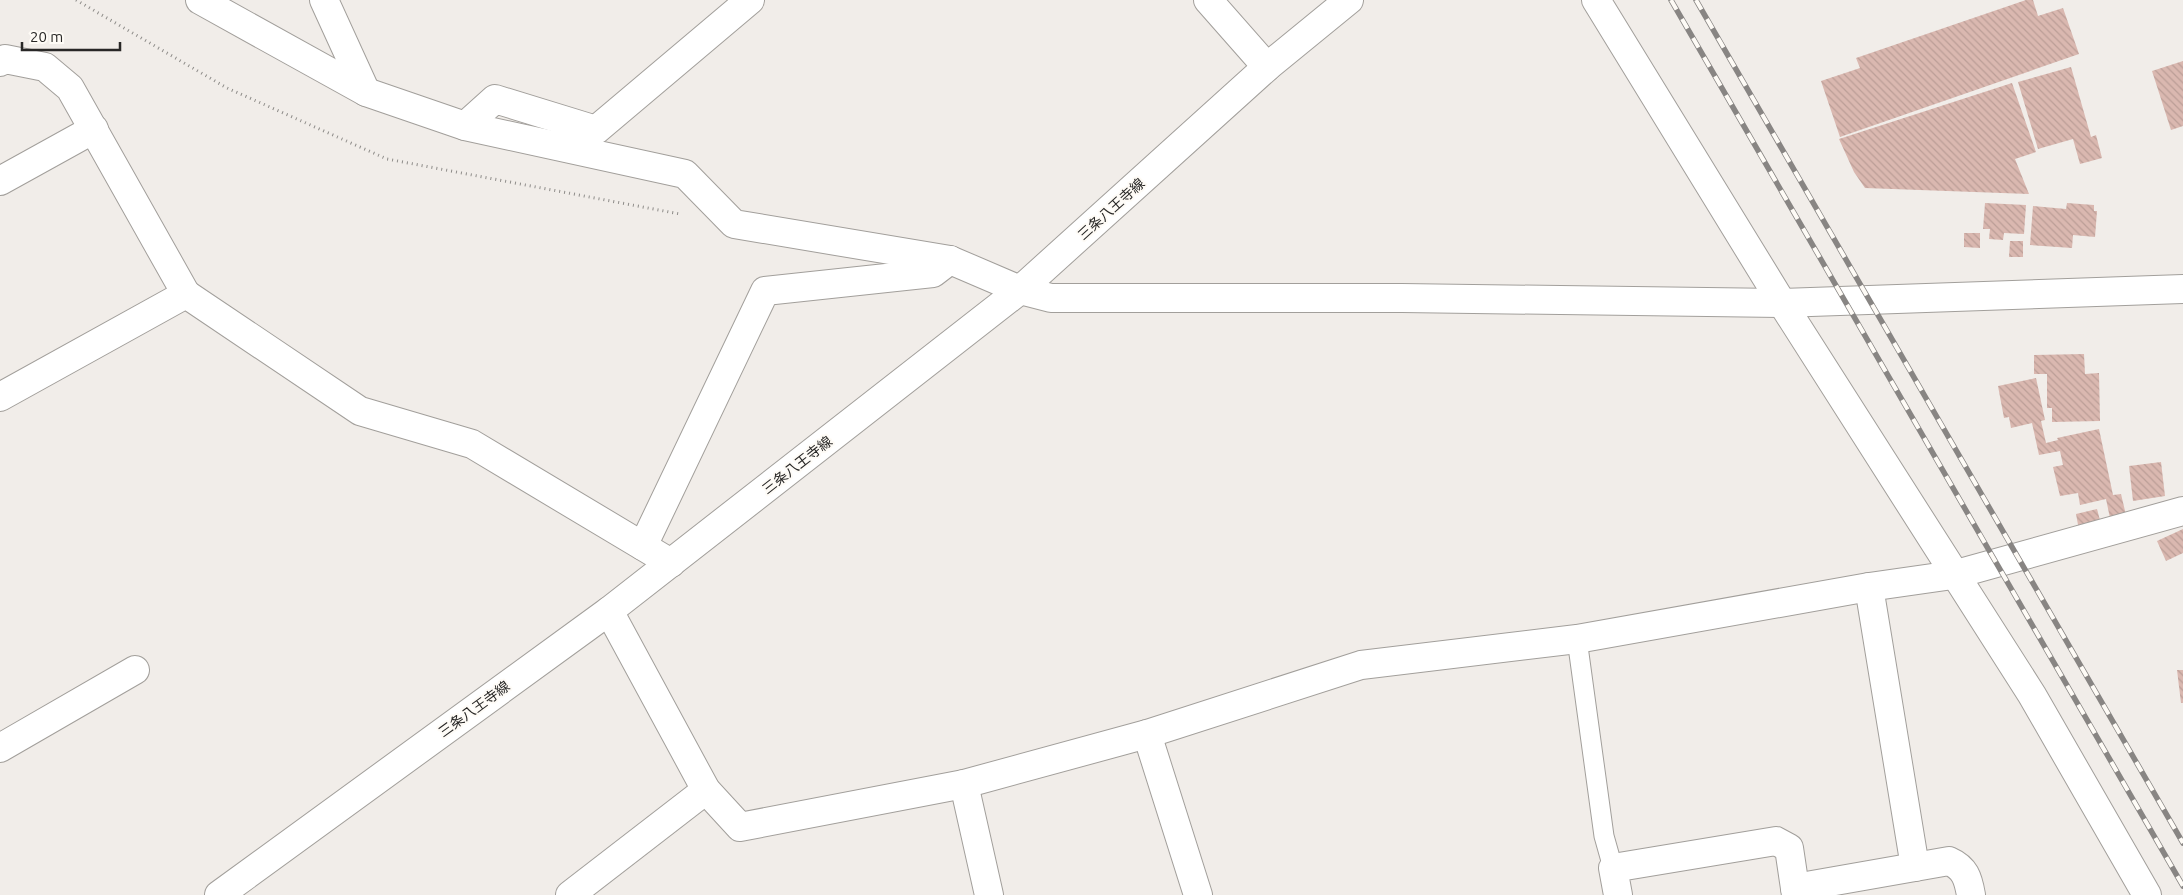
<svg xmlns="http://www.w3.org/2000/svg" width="2183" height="895" font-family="Ubuntu,'Noto Sans JP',sans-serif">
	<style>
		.building { fill: url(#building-back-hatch) }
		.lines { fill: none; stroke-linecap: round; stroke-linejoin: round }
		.lane-casing { stroke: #a29f9b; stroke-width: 21 }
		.street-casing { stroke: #a29f9b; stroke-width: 30 }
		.secondary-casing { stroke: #a29f9b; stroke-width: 30 }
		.path { stroke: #8e8c89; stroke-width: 3; stroke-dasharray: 1 4; stroke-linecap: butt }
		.lane { stroke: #fff; stroke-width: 19 }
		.street { stroke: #fff; stroke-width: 28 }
		.secondary { stroke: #fff; stroke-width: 28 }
		.rail-casing { stroke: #888583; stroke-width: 5.5 }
		.rail { stroke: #fefbf6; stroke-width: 4; stroke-dasharray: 11; stroke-linecap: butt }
		.labels { text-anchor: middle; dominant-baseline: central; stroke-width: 4; stroke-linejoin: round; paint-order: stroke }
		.street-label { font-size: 14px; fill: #282726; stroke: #fefbf6 }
	</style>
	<defs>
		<pattern id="building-back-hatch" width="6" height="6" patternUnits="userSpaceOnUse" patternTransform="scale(1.25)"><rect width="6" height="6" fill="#dab8b0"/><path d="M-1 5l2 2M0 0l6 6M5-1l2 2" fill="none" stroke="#bb9e97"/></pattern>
	</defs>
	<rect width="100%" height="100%" fill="#f1ede9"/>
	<!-- building -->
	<g class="building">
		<polygon points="2026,0 2033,0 2038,16 2063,8 2079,54 1840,137 1821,81 1860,68 1856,58"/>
		<polygon points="2183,61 2183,126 2171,130 2152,71"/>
		<polygon points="2071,67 2091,137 2096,135 2102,158 2080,164 2073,139 2038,149 2018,82"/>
		<polygon points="2012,83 2036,152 2015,159 2029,194 1865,188 1854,172 1839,139"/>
		<polygon points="1985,203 2026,205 2024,234 2004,233 2003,240 1989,239 1990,229 1983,229"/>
		<polygon points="2067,203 2094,205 2094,211 2097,211 2095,237 2073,235 2072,248 2030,245 2033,206 2066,209"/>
		<polygon points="1964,233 1980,233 1980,248 1964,247"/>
		<polygon points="2010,241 2023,241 2023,257 2009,257"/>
		<polygon points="2084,354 2085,374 2099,373 2100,421 2052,422 2052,408 2047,408 2047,374 2034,374 2034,355"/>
		<polygon points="2036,378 2045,420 2041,421 2046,443 2058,440 2057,438 2099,429 2113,495 2121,494 2126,515 2110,518 2106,499 2080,505 2078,493 2060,496 2053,467 2063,465 2060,451 2039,455 2032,423 2011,428 2009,417 2004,418 1998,386"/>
		<polygon points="2161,462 2165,496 2133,501 2129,466"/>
		<polygon points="2097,509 2101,524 2079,530 2076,514"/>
		<polygon points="2183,529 2183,553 2166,561 2157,541"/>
		<polygon points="2177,670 2183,670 2183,703 2181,703"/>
	</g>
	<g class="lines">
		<defs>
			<polyline id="lane" points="1577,639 1604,836 1613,868"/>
			<g id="street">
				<polyline points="200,0 366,92 465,126 685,174 734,224 950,260 1020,290 1051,298 1402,298 1782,303 2183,289"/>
				<polyline points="324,0 366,92"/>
				<polyline points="1208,0 1267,67"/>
				<polyline points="0,62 5,59 45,67 70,88 186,294"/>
				<polyline points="465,126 495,99 596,130 750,0"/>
				<polyline points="0,181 94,129"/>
				<polyline points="1782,303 2032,695 2147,895"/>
				<polyline points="0,397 186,294 360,411 472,444 671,563"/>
				<polyline points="643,546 765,291 933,273 950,260"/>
				<polyline points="1869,587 1915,867"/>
				<polyline points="609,611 706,790 740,827 964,784 1147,734 1361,665 1577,639 1869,587 1953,575 2183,511"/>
				<polyline points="1147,734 1198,895"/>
				<polyline points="0,748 135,670"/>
				<polyline points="964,784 989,895"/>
				<path d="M1795 888 1949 861C1965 868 1968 878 1971 895"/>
				<polyline points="570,895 706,790"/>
				<polyline points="1618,895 1613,868 1776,841 1789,848 1796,895"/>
			</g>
			<g id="secondary">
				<polyline points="1596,0 1782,303"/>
				<polyline points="219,895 609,611 1020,290 1267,67 1349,0"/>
			</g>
		</defs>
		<!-- lane casing -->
		<use href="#lane" class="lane-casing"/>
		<!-- street casing -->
		<use href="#street" class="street-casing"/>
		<!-- secondary casing -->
		<use href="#secondary" class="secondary-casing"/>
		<!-- path -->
		<polyline class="path" points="76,0 227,88 387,159 680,214"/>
		<!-- lane -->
		<use href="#lane" class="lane"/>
		<!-- street -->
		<use href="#street" class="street"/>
		<!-- secondary -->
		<use href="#secondary" class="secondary"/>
		<defs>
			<g id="rail">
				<polyline points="1671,0 2183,886"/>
				<polyline points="1696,0 2183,843"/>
			</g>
		</defs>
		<!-- rail casing -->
		<use href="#rail" class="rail-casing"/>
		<!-- rail -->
		<use href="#rail" class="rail"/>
	</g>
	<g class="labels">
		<!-- street labels -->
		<g class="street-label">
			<text transform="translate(1111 209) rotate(-42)">三条八王寺線</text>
			<text transform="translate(797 465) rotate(-38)">三条八王寺線</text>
			<text transform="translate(474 709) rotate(-36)">三条八王寺線</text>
		</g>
	</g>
	<!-- scale -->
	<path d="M22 42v8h98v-8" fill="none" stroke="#282726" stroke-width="2.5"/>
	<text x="30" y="42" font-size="15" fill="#282726" stroke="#fefbf6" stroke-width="4" paint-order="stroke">20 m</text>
</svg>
